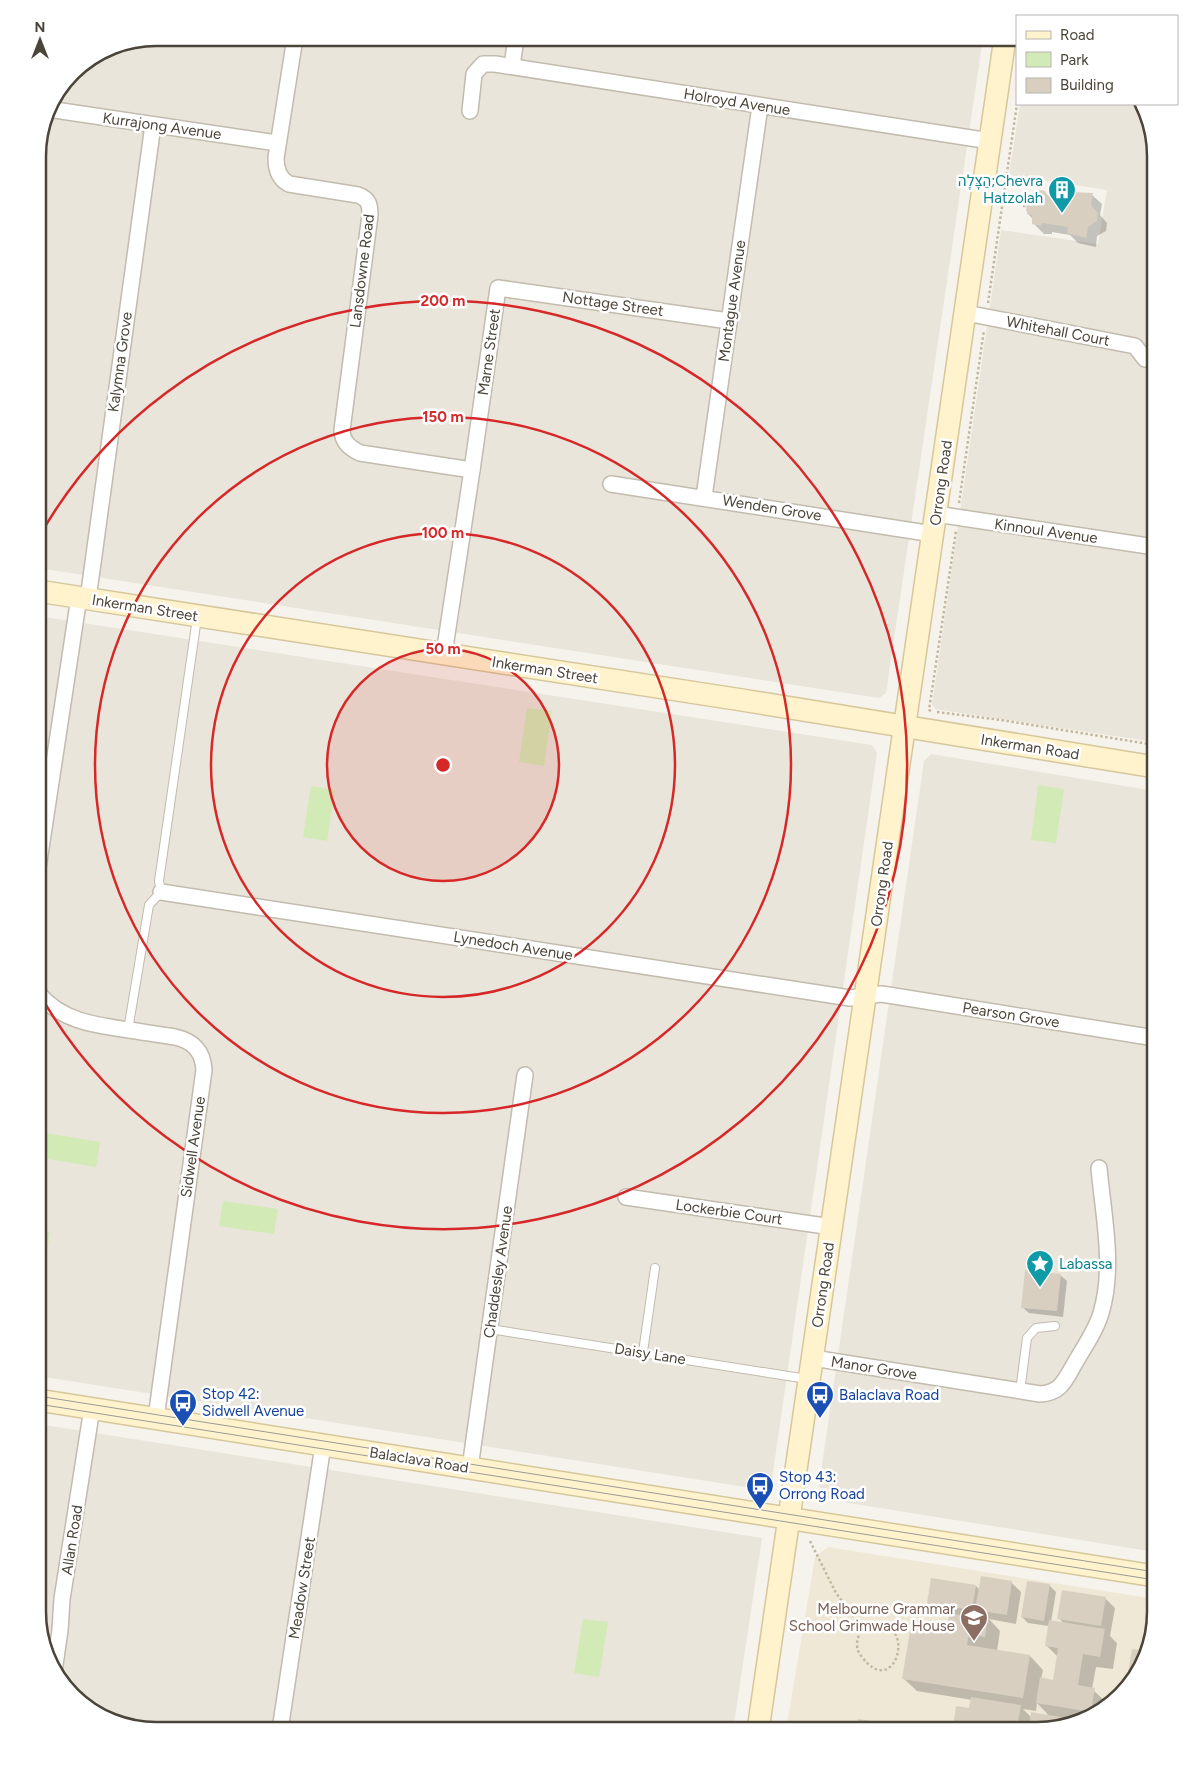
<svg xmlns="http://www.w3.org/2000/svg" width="1193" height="1768" font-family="Figtree,Heebo,sans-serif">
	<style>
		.residential { fill: #eae5da }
		.education { fill: #efe8d6 }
		.green { fill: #d2eab5 }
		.shadow { fill: #0003; fill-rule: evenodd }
		.building { fill: #d8cfc1 }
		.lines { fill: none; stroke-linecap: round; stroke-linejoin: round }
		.lane-casing { stroke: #c2bbae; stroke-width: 10 }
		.street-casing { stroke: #c2bbae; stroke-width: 18 }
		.secondary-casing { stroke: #d6c79b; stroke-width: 24 }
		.path { stroke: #c4b79f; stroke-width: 2.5; stroke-dasharray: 2.5 2.5; stroke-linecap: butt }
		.lane { stroke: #fff; stroke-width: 8 }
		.street { stroke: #fff; stroke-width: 15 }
		.secondary { stroke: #fff3cd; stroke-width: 21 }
		.tram { stroke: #9a9a9a; stroke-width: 1 }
		.ring { fill: none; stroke: #d62828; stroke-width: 2.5 }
		.labels { text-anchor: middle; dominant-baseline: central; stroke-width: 5; stroke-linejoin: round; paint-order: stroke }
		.street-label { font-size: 15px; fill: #4b4439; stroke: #fff }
		.culture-label { font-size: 15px; fill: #0d838f; stroke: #fff; text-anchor: end }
		.transit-label { font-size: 15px; fill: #164399; stroke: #fff; text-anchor: start }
		.education-label { font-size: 15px; fill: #785e54; stroke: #fff; text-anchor: end }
		.rim { fill: none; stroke: #4b4439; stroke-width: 2.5 }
		.centre { fill: #d62828; stroke: #fff; stroke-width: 2.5 }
		.ring-label { font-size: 15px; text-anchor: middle; font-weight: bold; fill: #d62828; stroke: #fff; stroke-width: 5; stroke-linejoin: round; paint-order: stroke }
	</style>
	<rect width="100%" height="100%" fill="#f6f3ec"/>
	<!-- residential -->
	<g class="residential">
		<polygon points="156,38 983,38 886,693 879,698 38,568 38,149 47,111 72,72 111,46"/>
		<polygon points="1020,104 1141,104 1155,156 1155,742 935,709 932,705 1001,230 1098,244 1107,190 1009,175"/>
		<polygon points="38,616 872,745 877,753 771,1486 764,1490 38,1376"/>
		<polygon points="931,754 1155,791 1155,1552 830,1500 819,1486 924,761"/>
		<polygon points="38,1424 762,1538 733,1730 149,1730 97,1714 53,1671 38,1612"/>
	</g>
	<!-- education -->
	<polygon class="education" points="828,1547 1155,1599 1155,1612 1139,1671 1096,1715 1037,1730 786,1730 815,1557"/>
	<!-- green -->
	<g class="green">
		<polygon points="527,708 552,711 544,766 519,762"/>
		<polygon points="1038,785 1064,789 1056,843 1031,840"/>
		<polygon points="311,786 335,790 327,841 303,837"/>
		<polygon points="46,1133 100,1142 96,1167 42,1158"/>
		<polygon points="223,1201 278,1209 274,1234 219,1226"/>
		<polygon points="38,1230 50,1232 46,1257 38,1256"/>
		<polygon points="583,1619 608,1622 599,1677 574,1673"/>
	</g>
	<!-- shadow -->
	<g class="shadow">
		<polygon points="1045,192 1049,197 1072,200 1092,195 1102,204 1100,215 1107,223 1106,231 1097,236 1096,247 1078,243 1070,235 1052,232 1052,234 1044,234 1034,224 1033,219 1028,214 1036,202"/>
		<polygon points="1060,1275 1067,1281 1063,1317 1029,1313 1022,1307"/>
		<path d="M1011 1582 1021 1592 1016 1624 989 1619 1000 1631 997 1651 1030 1656 1043 1670 1041 1679 1054 1681 1058 1657 1046 1645 1049 1626 1028 1623 1022 1617 1049 1585 1056 1592 1051 1622 1064 1624 1059 1618 1105 1598 1115 1608 1110 1636 1117 1643 1113 1669 1096 1667 1092 1689 1107 1703 1096 1715 1037 1730H958L954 1726 970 1710 972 1700 917 1691 903 1678 949 1626 951 1614 938 1612 928 1603 976 1586 980 1590ZM1037 1703 1050 1717 1032 1718 1023 1709 1036 1711Z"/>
		<polygon points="859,1720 923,1730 857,1730"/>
	</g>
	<!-- building -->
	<g class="building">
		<polygon points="1039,190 1045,191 1046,195 1071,199 1072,192 1093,193 1091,205 1098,213 1097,221 1088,227 1086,238 1067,233 1068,227 1042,223 1041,226 1032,224 1032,215 1027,214 1027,211 1026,211 1027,202 1030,202 1030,200 1035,201 1036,194 1037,194"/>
		<polygon points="1025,1270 1061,1274 1057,1311 1021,1308"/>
		<polygon points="981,1576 1012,1581 1007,1615 975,1610"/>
		<polygon points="931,1578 976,1585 972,1610 927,1603"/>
		<polygon points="1027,1581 1050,1584 1044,1621 1021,1617"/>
		<polygon points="1062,1590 1106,1597 1101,1626 1057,1619"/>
		<polygon points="949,1613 966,1616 967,1613 988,1616 985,1637 969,1634 967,1645 1030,1655 1023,1698 902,1679 912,1619 948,1625"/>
		<polygon points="1049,1620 1105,1629 1100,1657 1083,1654 1078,1685 1095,1688 1091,1712 1036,1703 1040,1677 1053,1680 1058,1648 1045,1646"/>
		<polygon points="1132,1649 1145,1651 1139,1671 1126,1685"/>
		<polygon points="971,1697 1021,1705 1017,1730 975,1730 953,1727 956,1706 969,1708"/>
		<polygon points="1031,1712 1078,1720 1037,1730 1029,1730"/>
		<polygon points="858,1719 925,1729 925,1730 856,1730"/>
	</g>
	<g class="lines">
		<defs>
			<g id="lane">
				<polyline points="128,1030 149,905 161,892 159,881 197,618"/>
				<polyline points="490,1329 807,1379"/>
				<polyline points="643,1352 655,1268"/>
				<polyline points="1020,1391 1027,1338 1036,1328 1055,1326"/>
			</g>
			<g id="street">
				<path d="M295 38 276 158C276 169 279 179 289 184L358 195C369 199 370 205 370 215L342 430C342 442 350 448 360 453L472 470"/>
				<polyline points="512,66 516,38"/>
				<polyline points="48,109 277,143"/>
				<polyline points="470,111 474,74 483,64 495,64 990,141"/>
				<polyline points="966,313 1135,346 1145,359"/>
				<polyline points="611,484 933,534"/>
				<polyline points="704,497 760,106"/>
				<polyline points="936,514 1155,547"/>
				<polyline points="88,599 153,125"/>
				<polyline points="444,654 472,470 498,288 729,321"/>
				<polyline points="38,868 79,597"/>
				<polyline points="161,892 850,998 881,994 888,995 1155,1038"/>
				<path d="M38 993C61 1021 94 1025 129 1030 144 1032 159 1035 175 1037 193 1041 203 1051 204 1070L156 1418"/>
				<polyline points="626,1197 832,1227"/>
				<path d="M813 1358 1040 1394C1061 1393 1065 1380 1075 1363 1084 1347 1096 1331 1101 1313 1115 1267 1103 1214 1099 1168"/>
				<polyline points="470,1468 525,1075"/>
				<polyline points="54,1672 60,1630 62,1599 92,1408"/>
				<polyline points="280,1730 323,1445"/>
			</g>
			<g id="secondary">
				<polyline points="38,591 742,700 1155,767"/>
				<polyline points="38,1400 1155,1576"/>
				<polyline points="758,1730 1005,38"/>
			</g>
		</defs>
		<!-- lane casing -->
		<use href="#lane" class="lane-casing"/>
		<!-- street casing -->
		<use href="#street" class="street-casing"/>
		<!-- secondary casing -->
		<use href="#secondary" class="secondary-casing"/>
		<!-- path -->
		<g class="path">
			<polyline points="1023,206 1026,206"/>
			<polyline points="988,303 1017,104"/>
			<polyline points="959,503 984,330"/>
			<polyline points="931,711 929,710 956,531"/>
			<polyline points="937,712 1001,720 1155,745"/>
			<path d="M810 1541 836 1593 862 1628C857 1638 854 1648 862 1657 891 1695 911 1640 889 1628 881 1624 871 1627 862 1628"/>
		</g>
		<!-- lane -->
		<use href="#lane" class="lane"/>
		<!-- street -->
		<use href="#street" class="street"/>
		<!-- secondary -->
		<use href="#secondary" class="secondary"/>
		<!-- tram -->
		<g class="tram">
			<polyline points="38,1396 1155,1572"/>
			<polyline points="38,1404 1155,1580"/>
		</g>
	</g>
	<!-- distance rings -->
	<circle cx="443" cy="765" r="116" fill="#d62828" fill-opacity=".12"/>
	<g class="ring">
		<circle cx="443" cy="765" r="116"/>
		<circle cx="443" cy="765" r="232"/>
		<circle cx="443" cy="765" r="348"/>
		<path d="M39 537A464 464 0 1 1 39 993"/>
	</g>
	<!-- icons -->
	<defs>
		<symbol id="building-pin" viewBox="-11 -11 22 30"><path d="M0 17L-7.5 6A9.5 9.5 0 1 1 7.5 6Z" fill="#0f9aa8" stroke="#fff"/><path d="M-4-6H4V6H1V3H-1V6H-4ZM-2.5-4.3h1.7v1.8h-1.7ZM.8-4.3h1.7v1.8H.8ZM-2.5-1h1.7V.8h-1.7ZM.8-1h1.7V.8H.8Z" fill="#fff"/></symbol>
		<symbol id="sight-pin" viewBox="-11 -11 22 30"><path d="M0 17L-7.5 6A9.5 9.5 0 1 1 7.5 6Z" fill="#0f9aa8" stroke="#fff"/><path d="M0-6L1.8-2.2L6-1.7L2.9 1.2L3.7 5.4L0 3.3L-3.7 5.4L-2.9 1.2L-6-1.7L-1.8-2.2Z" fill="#fff"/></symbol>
		<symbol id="bus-pin" viewBox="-11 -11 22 30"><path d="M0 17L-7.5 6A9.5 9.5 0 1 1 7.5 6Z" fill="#1a4fb4" stroke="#fff"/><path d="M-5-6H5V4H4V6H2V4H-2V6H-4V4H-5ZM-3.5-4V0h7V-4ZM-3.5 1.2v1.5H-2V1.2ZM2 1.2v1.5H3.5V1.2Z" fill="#fff"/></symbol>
		<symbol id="school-pin" viewBox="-11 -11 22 30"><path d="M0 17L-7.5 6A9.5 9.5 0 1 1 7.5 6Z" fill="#8d6e63" stroke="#fff"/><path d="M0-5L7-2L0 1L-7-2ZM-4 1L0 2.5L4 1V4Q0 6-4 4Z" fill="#fff"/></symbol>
	</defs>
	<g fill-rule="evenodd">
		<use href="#building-pin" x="1046" y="174" width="32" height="43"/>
		<use href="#sight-pin" x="1024" y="1248" width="32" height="43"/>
		<use href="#bus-pin" x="804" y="1379" width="32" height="43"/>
		<use href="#bus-pin" x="167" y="1387" width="32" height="43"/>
		<use href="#bus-pin" x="744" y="1470" width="32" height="43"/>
		<use href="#school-pin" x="958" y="1602" width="32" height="43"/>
	</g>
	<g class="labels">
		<!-- street labels -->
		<g class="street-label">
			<text transform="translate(737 102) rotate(9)">Holroyd Avenue</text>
			<text transform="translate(162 126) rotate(8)">Kurrajong Avenue</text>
			<text transform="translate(362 271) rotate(-83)">Lansdowne Road</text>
			<text transform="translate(732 301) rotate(-82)">Montague Avenue</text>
			<text transform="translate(613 304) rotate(8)">Nottage Street</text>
			<text transform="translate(1058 331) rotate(11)">Whitehall Court</text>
			<text transform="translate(489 352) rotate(-82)">Marne Street</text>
			<text transform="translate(120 362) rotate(-82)">Kalymna Grove</text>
			<text transform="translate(941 483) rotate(-82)">Orrong Road</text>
			<text transform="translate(772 508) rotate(9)">Wenden Grove</text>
			<text transform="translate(1046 531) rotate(8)">Kinnoul Avenue</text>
			<text transform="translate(145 608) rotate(9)">Inkerman Street</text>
			<text transform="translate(545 670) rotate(9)">Inkerman Street</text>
			<text transform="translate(1030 747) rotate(9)">Inkerman Road</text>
			<text transform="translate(882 884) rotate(-82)">Orrong Road</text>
			<text transform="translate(513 946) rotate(9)">Lynedoch Avenue</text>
			<text transform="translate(1011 1015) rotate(9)">Pearson Grove</text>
			<text transform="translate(193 1147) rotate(-82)">Sidwell Avenue</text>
			<text transform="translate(729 1212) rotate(8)">Lockerbie Court</text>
			<text transform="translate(498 1272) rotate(-82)">Chaddesley Avenue</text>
			<text transform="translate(823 1285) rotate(-82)">Orrong Road</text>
			<text transform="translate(650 1354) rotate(9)">Daisy Lane</text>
			<text transform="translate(874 1368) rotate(9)">Manor Grove</text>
			<text transform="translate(419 1460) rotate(9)">Balaclava Road</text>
			<text transform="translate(72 1540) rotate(-81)">Allan Road</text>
			<text transform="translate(302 1588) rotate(-81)">Meadow Street</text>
		</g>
		<!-- culture labels -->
		<g class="culture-label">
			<text x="1043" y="181">הַצָּלָה;Chevra<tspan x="1043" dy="17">Hatzolah</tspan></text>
			<text x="1059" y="1264" text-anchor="start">Labassa</text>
		</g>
		<!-- transit labels -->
		<g class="transit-label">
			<text x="202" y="1394">Stop 42:<tspan x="202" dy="17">Sidwell Avenue</tspan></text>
			<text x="839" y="1395">Balaclava Road</text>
			<text x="779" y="1477">Stop 43:<tspan x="779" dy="17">Orrong Road</tspan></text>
		</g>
		<!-- education labels -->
		<g class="education-label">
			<text x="955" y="1609">Melbourne Grammar<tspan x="955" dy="17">School Grimwade House</tspan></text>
		</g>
	</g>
	<!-- crop -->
	<path d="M0 0H1193V1768H0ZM156 46H1037A110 110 0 0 1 1147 156V1612A110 110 0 0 1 1037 1722H156A110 110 0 0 1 46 1612V156A110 110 0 0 1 156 46Z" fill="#fff" fill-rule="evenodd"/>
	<path class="rim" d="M156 46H1037A110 110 0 0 1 1147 156V1612A110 110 0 0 1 1037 1722H156A110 110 0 0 1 46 1612V156A110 110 0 0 1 156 46Z"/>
	<circle cx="443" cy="765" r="8" class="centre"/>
	<g class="ring-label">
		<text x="443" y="306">200 m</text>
		<text x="443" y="422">150 m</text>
		<text x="443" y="538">100 m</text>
		<text x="443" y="654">50 m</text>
	</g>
	<!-- legend -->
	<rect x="1016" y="15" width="162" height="90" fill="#ffffff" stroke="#b7b4b0"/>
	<rect x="1026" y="31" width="25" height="8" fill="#fff3cd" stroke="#b7b4b0"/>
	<text x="1060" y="40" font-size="15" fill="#4b4439">Road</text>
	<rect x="1026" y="52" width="25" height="15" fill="#d2eab5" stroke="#b7b4b0"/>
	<text x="1060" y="65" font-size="15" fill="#4b4439">Park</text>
	<rect x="1026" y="78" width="25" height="15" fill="#d8cfc1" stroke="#b7b4b0"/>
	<text x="1060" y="90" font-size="15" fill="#4b4439">Building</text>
	<!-- north arrow -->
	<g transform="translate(40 40)" stroke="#ffffff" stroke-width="4" paint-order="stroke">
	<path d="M0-4L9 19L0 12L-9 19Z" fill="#4b4439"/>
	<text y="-8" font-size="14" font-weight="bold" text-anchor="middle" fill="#4b4439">N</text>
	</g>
</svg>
